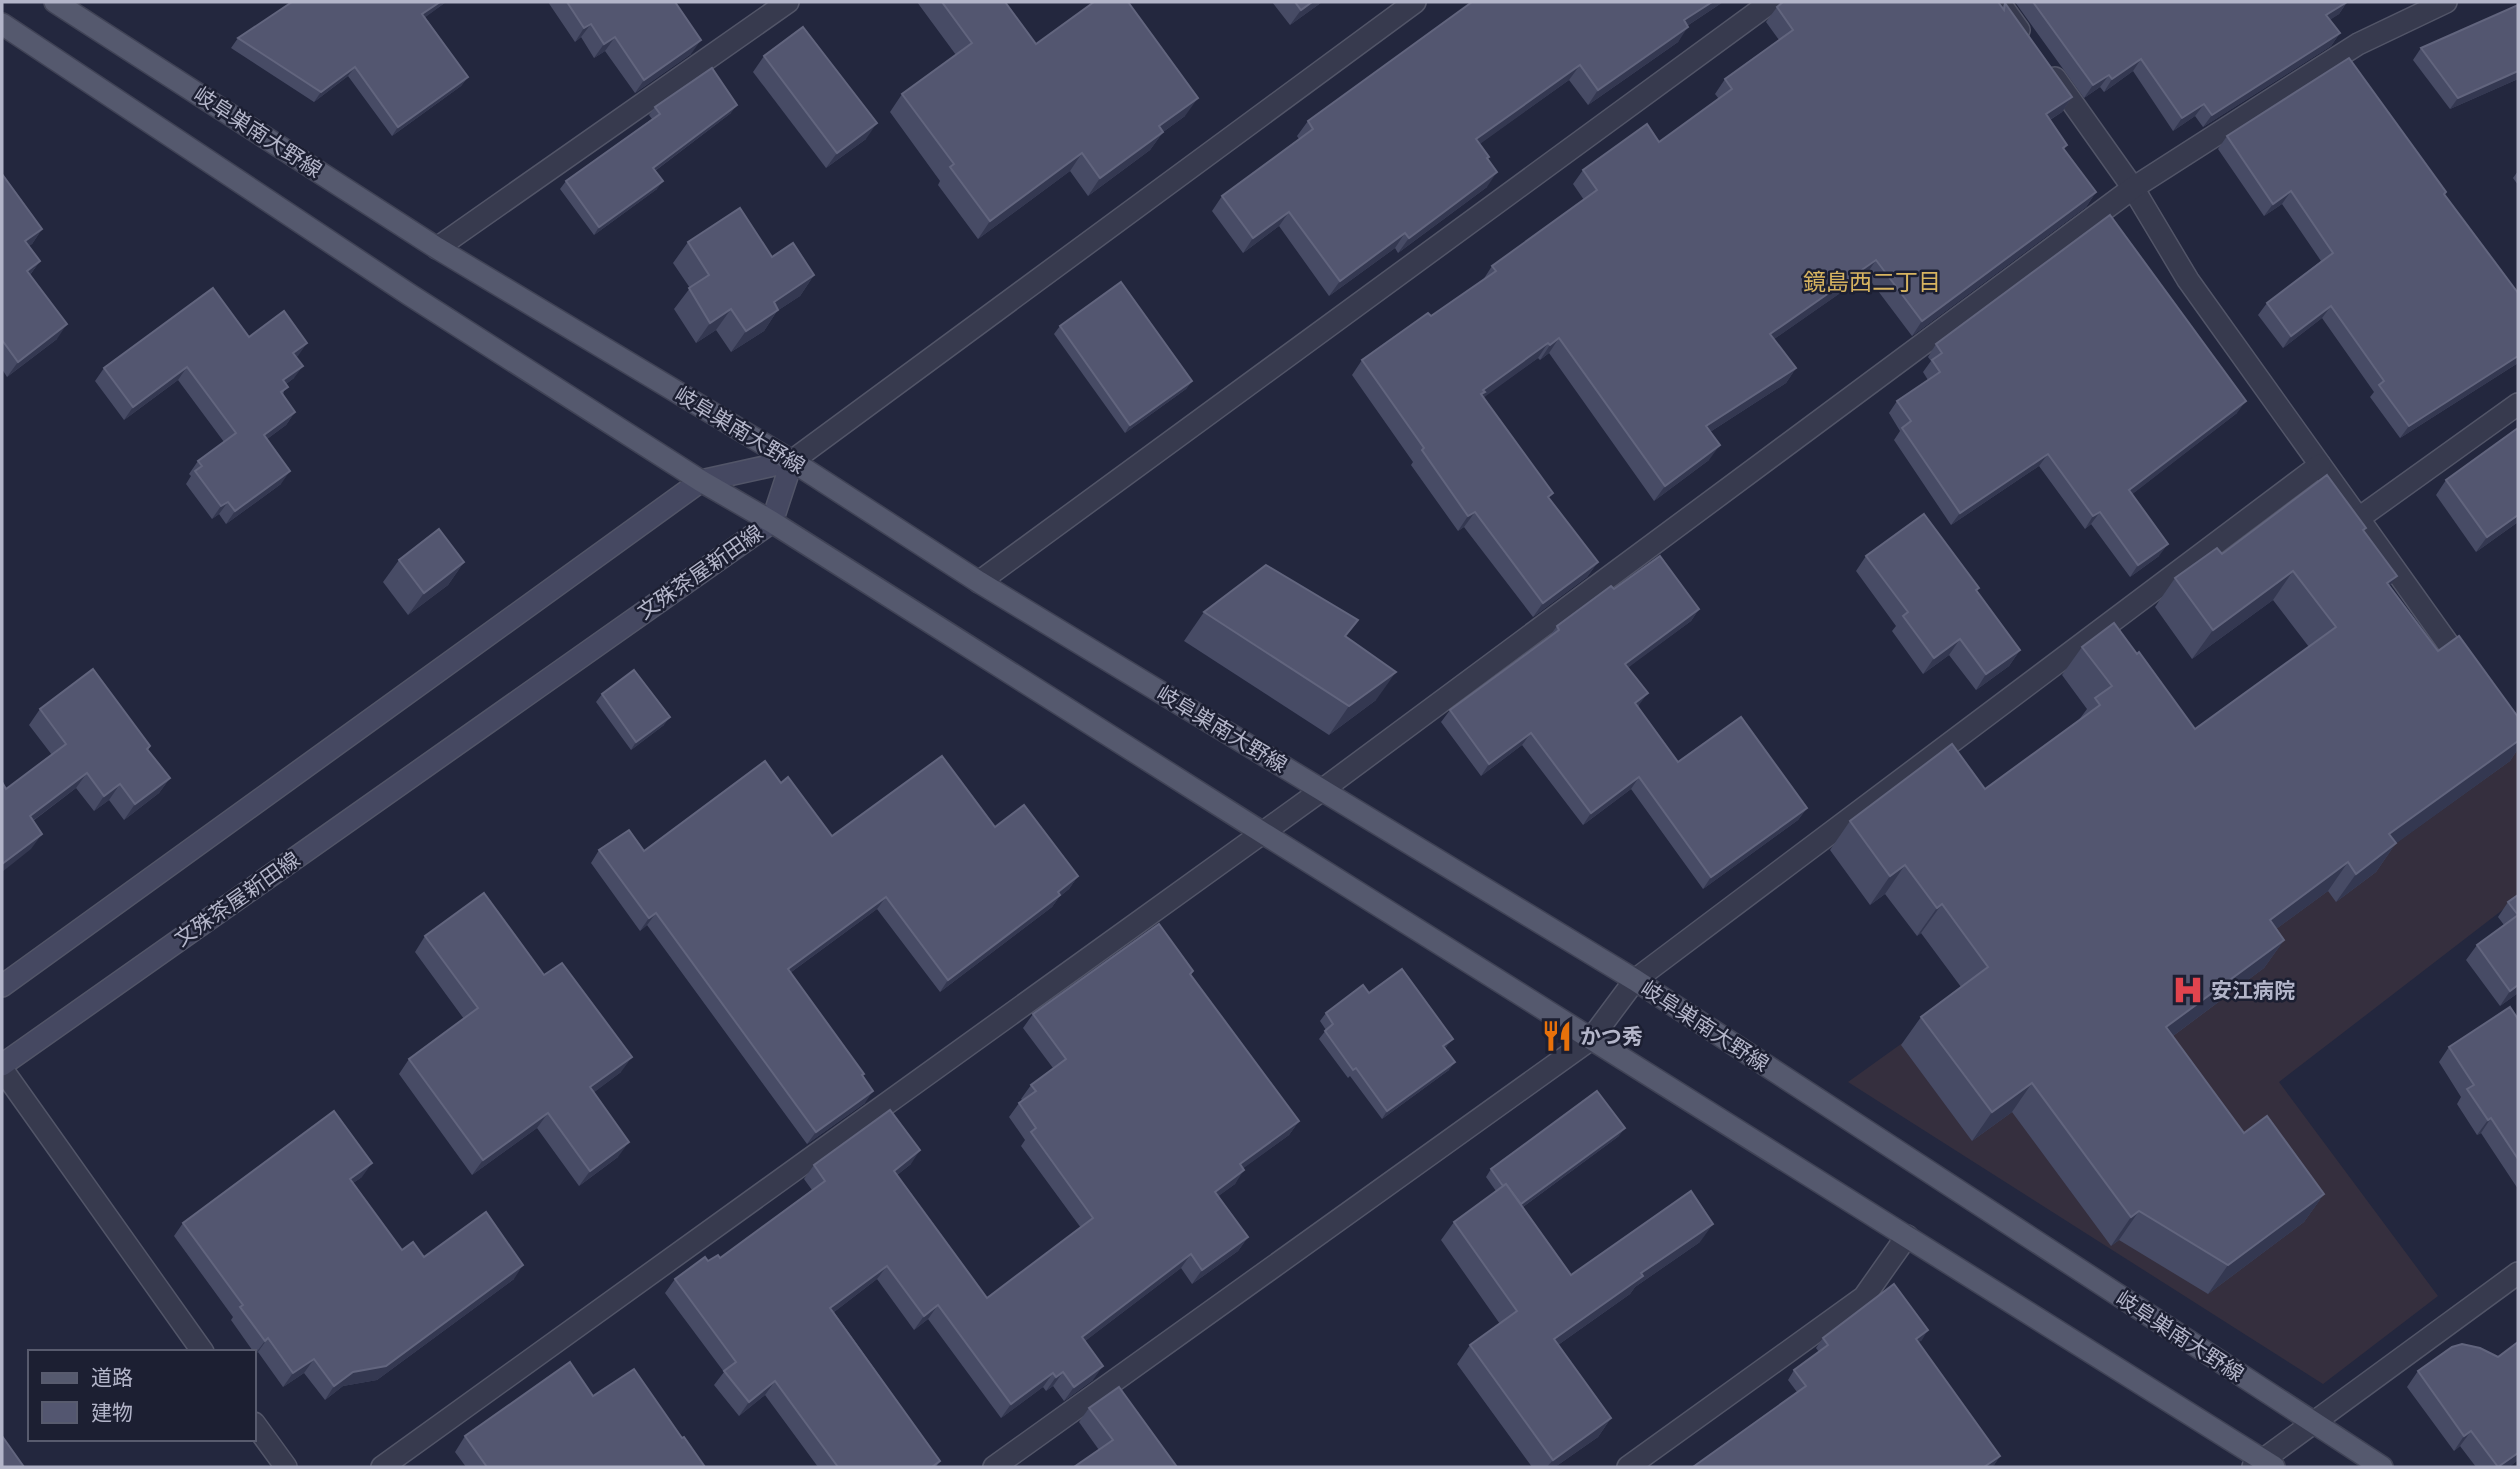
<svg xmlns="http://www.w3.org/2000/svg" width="2520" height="1469" font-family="Helvetica,'Noto Sans JP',sans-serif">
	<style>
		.medical { fill: #352f3e }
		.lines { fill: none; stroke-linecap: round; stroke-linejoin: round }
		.minor-casing { stroke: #525568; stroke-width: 24 }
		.secondary-casing { stroke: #525568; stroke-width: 24 }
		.primary-casing { stroke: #404356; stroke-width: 24 }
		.minor { stroke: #373a4e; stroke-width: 21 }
		.secondary { stroke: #454861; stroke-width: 21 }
		.primary { stroke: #55596e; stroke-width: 21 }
		.wall { fill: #474b65 }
		.shaded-wall { fill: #343851 }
		.building { fill: #535670; stroke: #62657e; stroke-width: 2 }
		.labels { text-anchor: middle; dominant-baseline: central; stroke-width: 5; stroke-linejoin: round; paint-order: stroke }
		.street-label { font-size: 21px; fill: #b3b5c9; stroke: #1c1f32 }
		.poi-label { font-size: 21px; font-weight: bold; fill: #b3b5c9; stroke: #1c1f32; text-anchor: start }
		.neighbourhood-label { font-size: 23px; fill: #d7b460; stroke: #1c1f32 }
	</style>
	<rect width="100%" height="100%" fill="#23273e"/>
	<!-- medical -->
	<polygon class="medical" points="2445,654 2518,754 2518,898 2279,1082 2438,1296 2323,1384 1848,1082"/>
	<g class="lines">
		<defs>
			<g id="minor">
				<polyline points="1999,2 2019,30"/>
				<polyline points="2055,78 2133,188 2188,280 2464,666"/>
				<polyline points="437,248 788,2"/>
				<polyline points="792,461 1415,2"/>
				<polyline points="2359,518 2518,404"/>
				<polyline points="979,582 1771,2"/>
				<polyline points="2,1069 203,1352"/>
				<polyline points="254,1423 286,1467"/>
				<polyline points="382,1467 1322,790 2133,188 2358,44 2446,2"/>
				<polyline points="994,1467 1591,1039 1635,980 2320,465"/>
				<polyline points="1628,1467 1864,1297 1907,1236"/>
				<polyline points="2253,1467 2518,1273"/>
			</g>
			<g id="secondary">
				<polyline points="2,986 701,481 792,461"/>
				<polyline points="2,1065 772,522 792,461"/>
			</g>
			<g id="primary">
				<polyline points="55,2 437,248 792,461 979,582 1635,980 2382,1467"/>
				<polyline points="2,24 410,295 701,481 772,522 1263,833 2274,1467"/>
			</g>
		</defs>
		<!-- minor casing -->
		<use href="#minor" class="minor-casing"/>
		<!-- secondary casing -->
		<use href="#secondary" class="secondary-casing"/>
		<!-- primary casing -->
		<use href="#primary" class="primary-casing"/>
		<!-- minor -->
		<use href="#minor" class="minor"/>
		<!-- secondary -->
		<use href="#secondary" class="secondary"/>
		<!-- primary -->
		<use href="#primary" class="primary"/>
	</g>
	<!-- wall -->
	<g class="wall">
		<polygon points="292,2 446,2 425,17 468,77 461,86 392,136 348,76 314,102 231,48 238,38"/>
		<polygon points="548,2 675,2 691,54 635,93 605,51 594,58 581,37 575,42"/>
		<polygon points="917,2 1005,2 1036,44 1185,116 1163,132 1150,150 1088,196 1070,171 978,239 938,185 940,181 890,112 902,94 956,55"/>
		<polygon points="1272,2 1322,2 1290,25"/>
		<polygon points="1472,2 1723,2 1687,26 1678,42 1588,105 1569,80 1479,144 1489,157 1487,159 1487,187 1398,253 1395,248 1329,296 1279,226 1243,253 1212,211 1222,196 1299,139 1297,136 1308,121"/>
		<polygon points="2015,2 2347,2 2339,14 2329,20 2340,33 2331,46 2203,127 2195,116 2173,131 2133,71 2104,92 2100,87 2084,98"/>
		<polygon points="2005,3 2072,97 2062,112 2050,120 2067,145 2064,149 2096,192 2086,207 1912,336 1866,275 1774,339 1796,368 1786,383 1710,432 1709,460 1654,501 1549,353 1540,360 1538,358 1483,397 1549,498 1598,562 1587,577 1533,617 1464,527 1458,531 1411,465 1413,462 1352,375 1362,360 1431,316 1483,280 1492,266 1584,200 1573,184 1583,170 1659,142 1719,99 1715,94 1725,79 1779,40 1766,22 1777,7 2002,7"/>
		<polygon points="2518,5 2518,79 2450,109 2413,60 2421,48"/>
		<polygon points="764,56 866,139 826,168 753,72"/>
		<polygon points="655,107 731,113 655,171 657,189 594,235 560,189 566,181 652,119 649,115"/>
		<polygon points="2227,136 2446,192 2444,195 2518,293 2518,363 2400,438 2370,397 2374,392 2322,318 2283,348 2258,315 2267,303 2321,261 2282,204 2264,216 2218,149"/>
		<polygon points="2518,171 2518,185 2513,178"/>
		<polygon points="2,174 42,229 32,244 28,246 40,261 30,275 57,339 7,377 2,369"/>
		<polygon points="688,242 772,257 814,275 800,296 777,311 764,331 731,352 716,330 696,343 674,309 690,288 673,263"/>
		<polygon points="1060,326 1192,381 1186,389 1125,433 1054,334"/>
		<polygon points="249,337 307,343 296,357 294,378 286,384 283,395 295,412 286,425 267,439 281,484 226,524 219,514 212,519 186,484 191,476 189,474 198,461 224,442 178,380 124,420 95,381 104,368"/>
		<polygon points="1936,344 2237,413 2132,494 2159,556 2130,577 2091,524 2085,529 2039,466 1951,525 1894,440 1900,431 1889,413 1897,401 1928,380 1923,372 1931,361 1928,357"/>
		<polygon points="2518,428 2518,522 2476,552 2436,495 2446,480"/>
		<polygon points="2364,531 2389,587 2438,651 2518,717 2518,749 2510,761 2396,843 2376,872 2336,902 2328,891 2276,929 2284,940 2264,968 2173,1036 2244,1133 2324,1194 2304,1222 2208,1294 2119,1240 2111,1246 2012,1112 1972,1141 1901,1045 1921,1017 1961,987 1921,933 1917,936 1885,894 1870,905 1830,850 1850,821 1985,789 2078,721 2087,709 2062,675 2082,647 2137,654 2195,729 2309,647 2273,600 2192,659 2155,607 2175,578 2222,554"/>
		<polygon points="1866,556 1979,588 1977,591 2020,650 2009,666 1976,690 1949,655 1923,674 1892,631 1896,626 1856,571"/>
		<polygon points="399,560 464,562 448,585 408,615 383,582"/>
		<polygon points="1614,589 1699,609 1691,621 1628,667 1639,705 1637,707 1678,762 1807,808 1798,820 1703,889 1631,789 1583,825 1522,745 1481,776 1441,722 1450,710 1549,637 1557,626"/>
		<polygon points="1204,612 1346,637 1376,700 1329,735 1184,641"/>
		<polygon points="602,694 664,725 631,750 596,702"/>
		<polygon points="40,709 150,746 148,750 170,778 159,793 124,820 109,800 94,811 76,788 33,821 31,849 6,789 52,755 29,725"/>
		<polygon points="781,783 832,836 995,827 1078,876 1069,889 1059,897 1052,907 940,992 877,909 790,973 862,1076 865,1103 807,1144 647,925 640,931 591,863 599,850 644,851"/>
		<polygon points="2518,895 2518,993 2500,1006 2466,960 2477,945 2504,925 2498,917 2508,902"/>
		<polygon points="425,936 544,975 621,1072 594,1092 618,1157 579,1186 537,1128 472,1175 399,1074 409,1059 464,1019 415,952"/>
		<polygon points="1193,971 1191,975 1299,1121 1289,1135 1243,1168 1235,1184 1218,1196 1248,1237 1238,1251 1192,1284 1181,1268 1085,1341 1093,1380 1064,1401 1053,1386 1046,1391 1043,1387 1001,1418 928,1319 914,1330 877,1279 834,1312 940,1461 936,1467 818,1467 765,1395 739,1416 714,1385 724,1372 665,1293 675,1279 708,1261 720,1258 812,1190 804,1179 814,1165 911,1164 897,1175 987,1298 1081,1228 1021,1146 1025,1140 1009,1117 1019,1103 1023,1101 1021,1099 1031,1085 1053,1068 1023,1028 1033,1014"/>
		<polygon points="1369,993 1447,1046 1444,1049 1449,1070 1382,1119 1350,1076 1348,1078 1319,1039 1326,1030 1320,1021 1326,1013"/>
		<polygon points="2518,1019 2518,1189 2481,1133 2477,1135 2457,1104 2461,1097 2439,1062 2449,1047"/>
		<polygon points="1619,1136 1523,1207 1571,1275 1700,1242 1635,1287 1630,1294 1558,1345 1611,1418 1598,1437 1555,1467 1532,1467 1457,1364 1470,1345 1500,1324 1441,1240 1454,1222 1496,1191 1486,1177 1491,1169"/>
		<polygon points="362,1177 353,1183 402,1250 514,1279 377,1380 343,1386 325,1400 304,1373 283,1387 258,1352 255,1354 231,1320 233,1317 174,1236 183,1223"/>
		<polygon points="1823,1338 1922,1340 1918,1342 2000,1456 1994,1465 1991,1467 1693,1467 1797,1392 1788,1380 1794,1370 1819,1352 1816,1348"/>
		<polygon points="2518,1342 2518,1460 2509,1467 2476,1467 2460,1446 2454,1451 2407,1387 2418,1371 2498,1357"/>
		<polygon points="593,1396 682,1438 705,1467 466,1467 455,1452 465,1436"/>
		<polygon points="1089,1408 1177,1467 1099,1450 1079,1422"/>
	</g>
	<!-- shaded-wall -->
	<g class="shaded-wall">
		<polygon points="440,2 446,2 416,24 422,14"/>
		<polygon points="1312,2 1322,2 1290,25 1301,10"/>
		<polygon points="1712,2 1723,2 1673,35 1684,20"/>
		<polygon points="2347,2 2339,14 2318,28 2326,15"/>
		<polygon points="591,24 581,37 575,42 584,28"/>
		<polygon points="1688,27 1678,42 1588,105 1598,90"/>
		<polygon points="2340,33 2331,46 2203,127 2212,115"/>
		<polygon points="615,37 605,51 594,58 604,44"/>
		<polygon points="701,40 691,54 635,93 644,80"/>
		<polygon points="2141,59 2133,71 2104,92 2112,79"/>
		<polygon points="1580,65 1569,80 1466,154 1476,139"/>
		<polygon points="355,67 348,76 314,102 321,92"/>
		<polygon points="2518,71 2518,79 2450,109 2458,98"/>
		<polygon points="2109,75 2100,87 2084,98 2093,85"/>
		<polygon points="468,77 461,86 392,136 398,127"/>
		<polygon points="2072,97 2062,112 2035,129 2046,114"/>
		<polygon points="1198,98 1185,116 1163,132 1150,150 1088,196 1100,178 1159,126"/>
		<polygon points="2204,104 2195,116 2173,131 2182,118"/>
		<polygon points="737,105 731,113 648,176 653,168"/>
		<polygon points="877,123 866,139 826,168 837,153"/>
		<polygon points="1082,153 1070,171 978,239 990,221"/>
		<polygon points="1497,172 1487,187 1398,253 1409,238"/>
		<polygon points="663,181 657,189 594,235 599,227"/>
		<polygon points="2291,191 2282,204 2264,216 2273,204"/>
		<polygon points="2096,192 2086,207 1912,336 1922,321"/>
		<polygon points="1289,212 1279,226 1243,253 1253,238"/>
		<polygon points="42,229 32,244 14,256 25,241"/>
		<polygon points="1405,233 1395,248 1329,296 1340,281"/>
		<polygon points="1876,260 1866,275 1760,349 1770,334"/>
		<polygon points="40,261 29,276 27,271"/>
		<polygon points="814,275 800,296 777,311 764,331 731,352 746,331 774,302"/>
		<polygon points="2331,306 2322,318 2283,348 2291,336"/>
		<polygon points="731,309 716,330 696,343 710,323"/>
		<polygon points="67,324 57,339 7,377 18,362"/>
		<polygon points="1559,338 1549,353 1540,360 1550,345"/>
		<polygon points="307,343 298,356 284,366 293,353"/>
		<polygon points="1548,343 1538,358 1479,401 1483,390"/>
		<polygon points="2518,356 2518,363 2400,438 2409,426"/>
		<polygon points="303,366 294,378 274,393 283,380"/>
		<polygon points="187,367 178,380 124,420 133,407"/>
		<polygon points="1796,368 1786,383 1696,441 1706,426"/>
		<polygon points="1192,381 1186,389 1125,433 1130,425"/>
		<polygon points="2246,401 2237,413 2121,503 2129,490"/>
		<polygon points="295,412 286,425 255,448 264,435"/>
		<polygon points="1720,445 1709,460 1654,501 1665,486"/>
		<polygon points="2048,454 2039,466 1951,525 1960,513"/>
		<polygon points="290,471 281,484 226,524 235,511"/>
		<polygon points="228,502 219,514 212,519 221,506"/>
		<polygon points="1475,512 1464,527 1458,531 1468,516"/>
		<polygon points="2100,512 2091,524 2085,529 2093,516"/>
		<polygon points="2518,515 2518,522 2476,552 2487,537"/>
		<polygon points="2168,544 2159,556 2130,577 2138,565"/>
		<polygon points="464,562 448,585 408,615 424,593"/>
		<polygon points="1598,562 1587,577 1533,617 1543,603"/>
		<polygon points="2293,571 2273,600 2192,659 2213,630"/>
		<polygon points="2397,576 2377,604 2387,583"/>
		<polygon points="1699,609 1691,621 1617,676 1625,664"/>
		<polygon points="1960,639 1949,655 1923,674 1934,658"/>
		<polygon points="2020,650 2009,666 1976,690 1986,674"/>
		<polygon points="1396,672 1376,700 1329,735 1349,706"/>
		<polygon points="1648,693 1639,705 1626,715 1635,703"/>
		<polygon points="670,717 664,725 631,750 636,742"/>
		<polygon points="1531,733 1522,745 1481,776 1489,764"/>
		<polygon points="2518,741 2518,749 2510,761 2369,863 2389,834"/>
		<polygon points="87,773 76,788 19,831 30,816"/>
		<polygon points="1639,777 1631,789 1583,825 1591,813"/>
		<polygon points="170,778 159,793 124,820 135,804"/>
		<polygon points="120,784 109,800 94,811 104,796"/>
		<polygon points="1807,808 1798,820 1703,889 1711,877"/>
		<polygon points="42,834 31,849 2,872 2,864"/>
		<polygon points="2396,843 2376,872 2336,902 2356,874"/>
		<polygon points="2348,862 2328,891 2250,948 2270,920"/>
		<polygon points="1905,865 1885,894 1870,905 1890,876"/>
		<polygon points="1078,876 1069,889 1059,897 1052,907 940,992 948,980"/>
		<polygon points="886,897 877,909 779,981 788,969"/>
		<polygon points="1942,904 1921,933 1917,936 1937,908"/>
		<polygon points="656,913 647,925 640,931 649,918"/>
		<polygon points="2284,940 2264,968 2146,1056 2166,1027"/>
		<polygon points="2518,985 2518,993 2500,1006 2510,991"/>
		<polygon points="1453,1039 1447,1046 1437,1054 1443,1046"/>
		<polygon points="632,1057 621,1072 580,1103 590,1087"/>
		<polygon points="1455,1062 1449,1070 1382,1119 1387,1111"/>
		<polygon points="2032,1083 2012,1112 1972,1141 1992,1112"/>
		<polygon points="873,1091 865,1103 807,1144 816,1132"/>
		<polygon points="548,1113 537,1128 472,1175 483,1160"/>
		<polygon points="2491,1118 2481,1133 2477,1135 2488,1120"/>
		<polygon points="1299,1121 1289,1135 1230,1178 1240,1164"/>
		<polygon points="1625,1128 1619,1136 1513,1214 1518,1206"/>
		<polygon points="629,1142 618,1157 579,1186 590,1171"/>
		<polygon points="920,1150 911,1164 884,1185 894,1171"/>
		<polygon points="372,1163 362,1177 340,1192 350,1179"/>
		<polygon points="1244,1170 1235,1184 1205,1206 1215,1192"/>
		<polygon points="2324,1194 2304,1222 2208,1294 2228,1265"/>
		<polygon points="2139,1211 2119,1240 2111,1246 2131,1217"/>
		<polygon points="1713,1224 1700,1242 1635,1287 1630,1294 1541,1357 1554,1339 1641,1273"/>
		<polygon points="1248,1237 1238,1251 1192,1284 1202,1270"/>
		<polygon points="1191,1254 1181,1268 1072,1351 1082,1337"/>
		<polygon points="523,1265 514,1279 377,1380 343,1386 325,1400 334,1386 353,1372"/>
		<polygon points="887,1266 877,1279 821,1322 830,1308"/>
		<polygon points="938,1305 928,1319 914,1330 924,1316"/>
		<polygon points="1928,1330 1922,1340 1909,1349 1916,1339"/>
		<polygon points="268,1338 258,1352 255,1354 265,1341"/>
		<polygon points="314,1359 304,1373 283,1387 293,1373"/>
		<polygon points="1103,1366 1093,1380 1064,1401 1074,1387"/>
		<polygon points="1063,1372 1053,1386 1046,1391 1056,1377"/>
		<polygon points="1053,1373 1043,1387 1001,1418 1011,1404"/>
		<polygon points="775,1381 765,1395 739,1416 749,1402"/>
		<polygon points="1611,1418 1598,1437 1555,1467 1547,1467 1553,1460"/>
		<polygon points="2471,1431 2460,1446 2454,1451 2464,1436"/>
		<polygon points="2518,1453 2518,1460 2509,1467 2499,1467"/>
		<polygon points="2000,1456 1994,1465 1991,1467 1984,1467"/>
	</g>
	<!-- building -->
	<g class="building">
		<polygon points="292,2 440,2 422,14 468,77 398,127 355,67 321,92 238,38"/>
		<polygon points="567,2 675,2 701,40 644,80 615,37 604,44 591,24 584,28"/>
		<polygon points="942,2 1005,2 1036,44 1094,2 1128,2 1198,98 1159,126 1163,132 1100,178 1082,153 990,221 950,167 954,164 902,94 972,43"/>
		<polygon points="1295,2 1312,2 1301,10"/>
		<polygon points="1472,2 1712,2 1684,20 1688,27 1598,90 1580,65 1476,139 1489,157 1487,158 1497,172 1409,238 1405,233 1340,281 1289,212 1253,238 1222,196 1313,129 1308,121"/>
		<polygon points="1783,2 1998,2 2004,10 2005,3 2072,97 2046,114 2067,145 2063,148 2096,192 1922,321 1876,260 1770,334 1796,368 1706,426 1720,445 1665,486 1559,338 1550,345 1548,343 1483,390 1485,392 1481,394 1553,493 1548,497 1598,562 1543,603 1475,512 1468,516 1422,450 1424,448 1362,360 1428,313 1431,316 1496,271 1492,266 1597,190 1583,170 1647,124 1659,142 1732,89 1725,79 1793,30 1777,7"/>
		<polygon points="2033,2 2347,2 2326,15 2340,33 2212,115 2204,104 2182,118 2141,59 2112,79 2109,75 2093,85"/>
		<polygon points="2518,5 2518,71 2458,98 2421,48"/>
		<polygon points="803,27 877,123 837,153 764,56"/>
		<polygon points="2349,58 2446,192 2444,194 2518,293 2518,356 2409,426 2379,385 2384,381 2331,306 2291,336 2267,303 2333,253 2291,191 2273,204 2227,136"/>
		<polygon points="712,68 737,105 653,168 663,181 599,227 566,181 660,114 655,107"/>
		<polygon points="2,174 42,229 25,241 40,261 27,271 67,324 18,362 2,340"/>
		<polygon points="740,208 772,257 793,243 814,275 774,302 778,310 746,331 731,309 710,323 689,288 709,275 688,242"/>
		<polygon points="2110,215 2246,401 2129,490 2168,544 2138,565 2100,512 2093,516 2048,454 1960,513 1902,428 1911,421 1897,401 1940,372 1932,360 1942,353 1936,344"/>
		<polygon points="1121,282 1192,381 1130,425 1060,326"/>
		<polygon points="213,288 249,337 284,311 307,343 293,353 303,366 283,380 288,387 281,392 295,412 264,435 290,471 235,511 228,502 221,506 195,471 202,466 198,461 236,433 187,367 133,407 104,368"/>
		<polygon points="2518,428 2518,515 2487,537 2446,480"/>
		<polygon points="2327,475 2366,528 2363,530 2397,576 2387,583 2438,651 2459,636 2518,717 2518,741 2389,834 2396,843 2356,874 2348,862 2270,920 2284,940 2166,1027 2244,1133 2267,1116 2324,1194 2228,1265 2139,1211 2131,1217 2032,1083 1992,1112 1921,1017 1988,967 1942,904 1937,908 1905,865 1890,876 1850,821 1952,744 1985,789 2100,705 2095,698 2112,686 2082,647 2114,623 2137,654 2139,652 2195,729 2336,627 2293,571 2213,630 2175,578 2217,548 2222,554"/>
		<polygon points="1924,514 1979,588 1976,590 2020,650 1986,674 1960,639 1934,658 1903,616 1908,612 1866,556"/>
		<polygon points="439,529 464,562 424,593 399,560"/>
		<polygon points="1660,556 1699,609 1625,664 1648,693 1635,703 1678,762 1741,717 1807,808 1711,877 1639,777 1591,813 1531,733 1489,764 1450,710 1559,630 1557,626 1611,586 1614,589"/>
		<polygon points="1266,565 1358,620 1345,636 1396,672 1349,706 1204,612"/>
		<polygon points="93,669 150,746 147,749 170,778 135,804 120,784 104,796 87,773 30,816 42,834 2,864 2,782 6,789 66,744 40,709"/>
		<polygon points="634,670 670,717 636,742 602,694"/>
		<polygon points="942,756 995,827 1024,805 1078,876 1058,892 1060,895 948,980 886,897 788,969 864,1074 862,1075 873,1091 816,1132 656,913 649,918 599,850 629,830 644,851 765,761 781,783 788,777 832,836"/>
		<polygon points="484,893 544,975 562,963 632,1057 590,1087 629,1142 590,1171 548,1113 483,1160 409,1059 478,1008 425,936"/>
		<polygon points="2518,895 2518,985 2510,991 2477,945 2518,915 2508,902"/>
		<polygon points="1159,924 1193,971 1190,974 1299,1121 1240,1164 1244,1170 1215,1192 1248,1237 1202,1270 1191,1254 1082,1337 1103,1366 1074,1387 1063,1372 1056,1377 1053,1373 1011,1404 938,1305 924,1316 887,1266 830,1308 940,1461 932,1467 838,1467 775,1381 749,1402 724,1371 736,1362 675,1279 705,1257 708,1261 718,1255 720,1258 825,1181 814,1165 890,1110 920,1150 894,1171 987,1298 1093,1218 1031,1132 1036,1128 1019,1103 1036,1091 1031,1085 1066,1059 1033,1014"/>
		<polygon points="1402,969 1453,1039 1443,1046 1455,1062 1387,1111 1356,1068 1353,1070 1325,1031 1333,1024 1326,1013 1363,985 1369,993"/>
		<polygon points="2510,1007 2518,1019 2518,1159 2491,1118 2488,1120 2467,1089 2474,1085 2449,1047"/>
		<polygon points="1597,1091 1625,1128 1521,1204 1506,1184 1503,1186 1491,1169"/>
		<polygon points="334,1111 372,1163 350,1179 402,1250 413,1242 424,1257 486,1212 523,1265 386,1366 353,1372 334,1386 314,1359 293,1373 268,1338 265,1341 240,1307 243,1305 183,1223"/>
		<polygon points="1506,1184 1571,1275 1691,1191 1713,1224 1641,1273 1643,1276 1554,1339 1611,1418 1553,1460 1470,1345 1517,1311 1454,1222"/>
		<polygon points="1894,1284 1928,1330 1916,1339 2000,1456 1984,1467 1693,1467 1806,1386 1794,1370 1828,1345 1823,1338"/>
		<polygon points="2518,1342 2518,1453 2498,1467 2471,1431 2464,1436 2418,1371 2452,1347 2462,1344 2480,1348 2498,1357"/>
		<polygon points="570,1362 593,1396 634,1369 682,1438 684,1437 705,1467 487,1467 465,1436"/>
		<polygon points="1119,1387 1177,1467 1074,1467 1113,1440 1089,1408"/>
		<polygon points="2,1436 24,1467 2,1467"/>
	</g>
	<!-- icons -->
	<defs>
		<symbol id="hospital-bare" viewBox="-9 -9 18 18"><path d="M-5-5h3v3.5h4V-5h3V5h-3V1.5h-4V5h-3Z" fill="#e0444e" stroke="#1c1f32" stroke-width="2.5" paint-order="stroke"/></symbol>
		<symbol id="restaurant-bare" viewBox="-9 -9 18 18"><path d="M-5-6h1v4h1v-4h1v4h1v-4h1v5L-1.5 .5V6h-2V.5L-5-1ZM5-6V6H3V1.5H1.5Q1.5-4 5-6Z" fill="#e8710a" stroke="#1c1f32" stroke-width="2.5" paint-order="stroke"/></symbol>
	</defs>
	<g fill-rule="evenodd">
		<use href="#hospital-bare" x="2166" y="968" width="44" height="44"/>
		<use href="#restaurant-bare" x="1535" y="1014" width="44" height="44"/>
	</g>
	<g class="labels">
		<!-- street labels -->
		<g class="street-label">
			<text transform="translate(258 132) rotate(33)">岐阜巣南大野線</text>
			<text transform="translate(740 430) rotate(31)">岐阜巣南大野線</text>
			<text transform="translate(700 572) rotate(-35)">文殊茶屋新田線</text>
			<text transform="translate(1222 729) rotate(31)">岐阜巣南大野線</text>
			<text transform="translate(237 899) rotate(-35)">文殊茶屋新田線</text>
			<text transform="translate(1705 1026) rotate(33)">岐阜巣南大野線</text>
			<text transform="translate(2180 1336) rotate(33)">岐阜巣南大野線</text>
		</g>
		<!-- poi labels -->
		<g class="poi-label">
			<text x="2211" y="990">安江病院</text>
			<text x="1580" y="1036">かつ秀</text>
		</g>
		<!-- neighbourhood labels -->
		<g class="neighbourhood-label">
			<text x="1872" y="282">鏡島西二丁目</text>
		</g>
	</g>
	<!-- border -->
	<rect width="2520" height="1469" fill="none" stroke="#b3b5c9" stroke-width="7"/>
	<!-- legend -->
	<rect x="28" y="1350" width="228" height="91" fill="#1c1f32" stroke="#585b6e" stroke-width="2"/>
	<rect x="42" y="1373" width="35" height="10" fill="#55596e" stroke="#585b6e" stroke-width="2"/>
	<text x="91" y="1385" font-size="21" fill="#b3b5c9">道路</text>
	<rect x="42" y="1402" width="35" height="21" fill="#535670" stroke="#585b6e" stroke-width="2"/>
	<text x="91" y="1420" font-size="21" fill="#b3b5c9">建物</text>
</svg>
